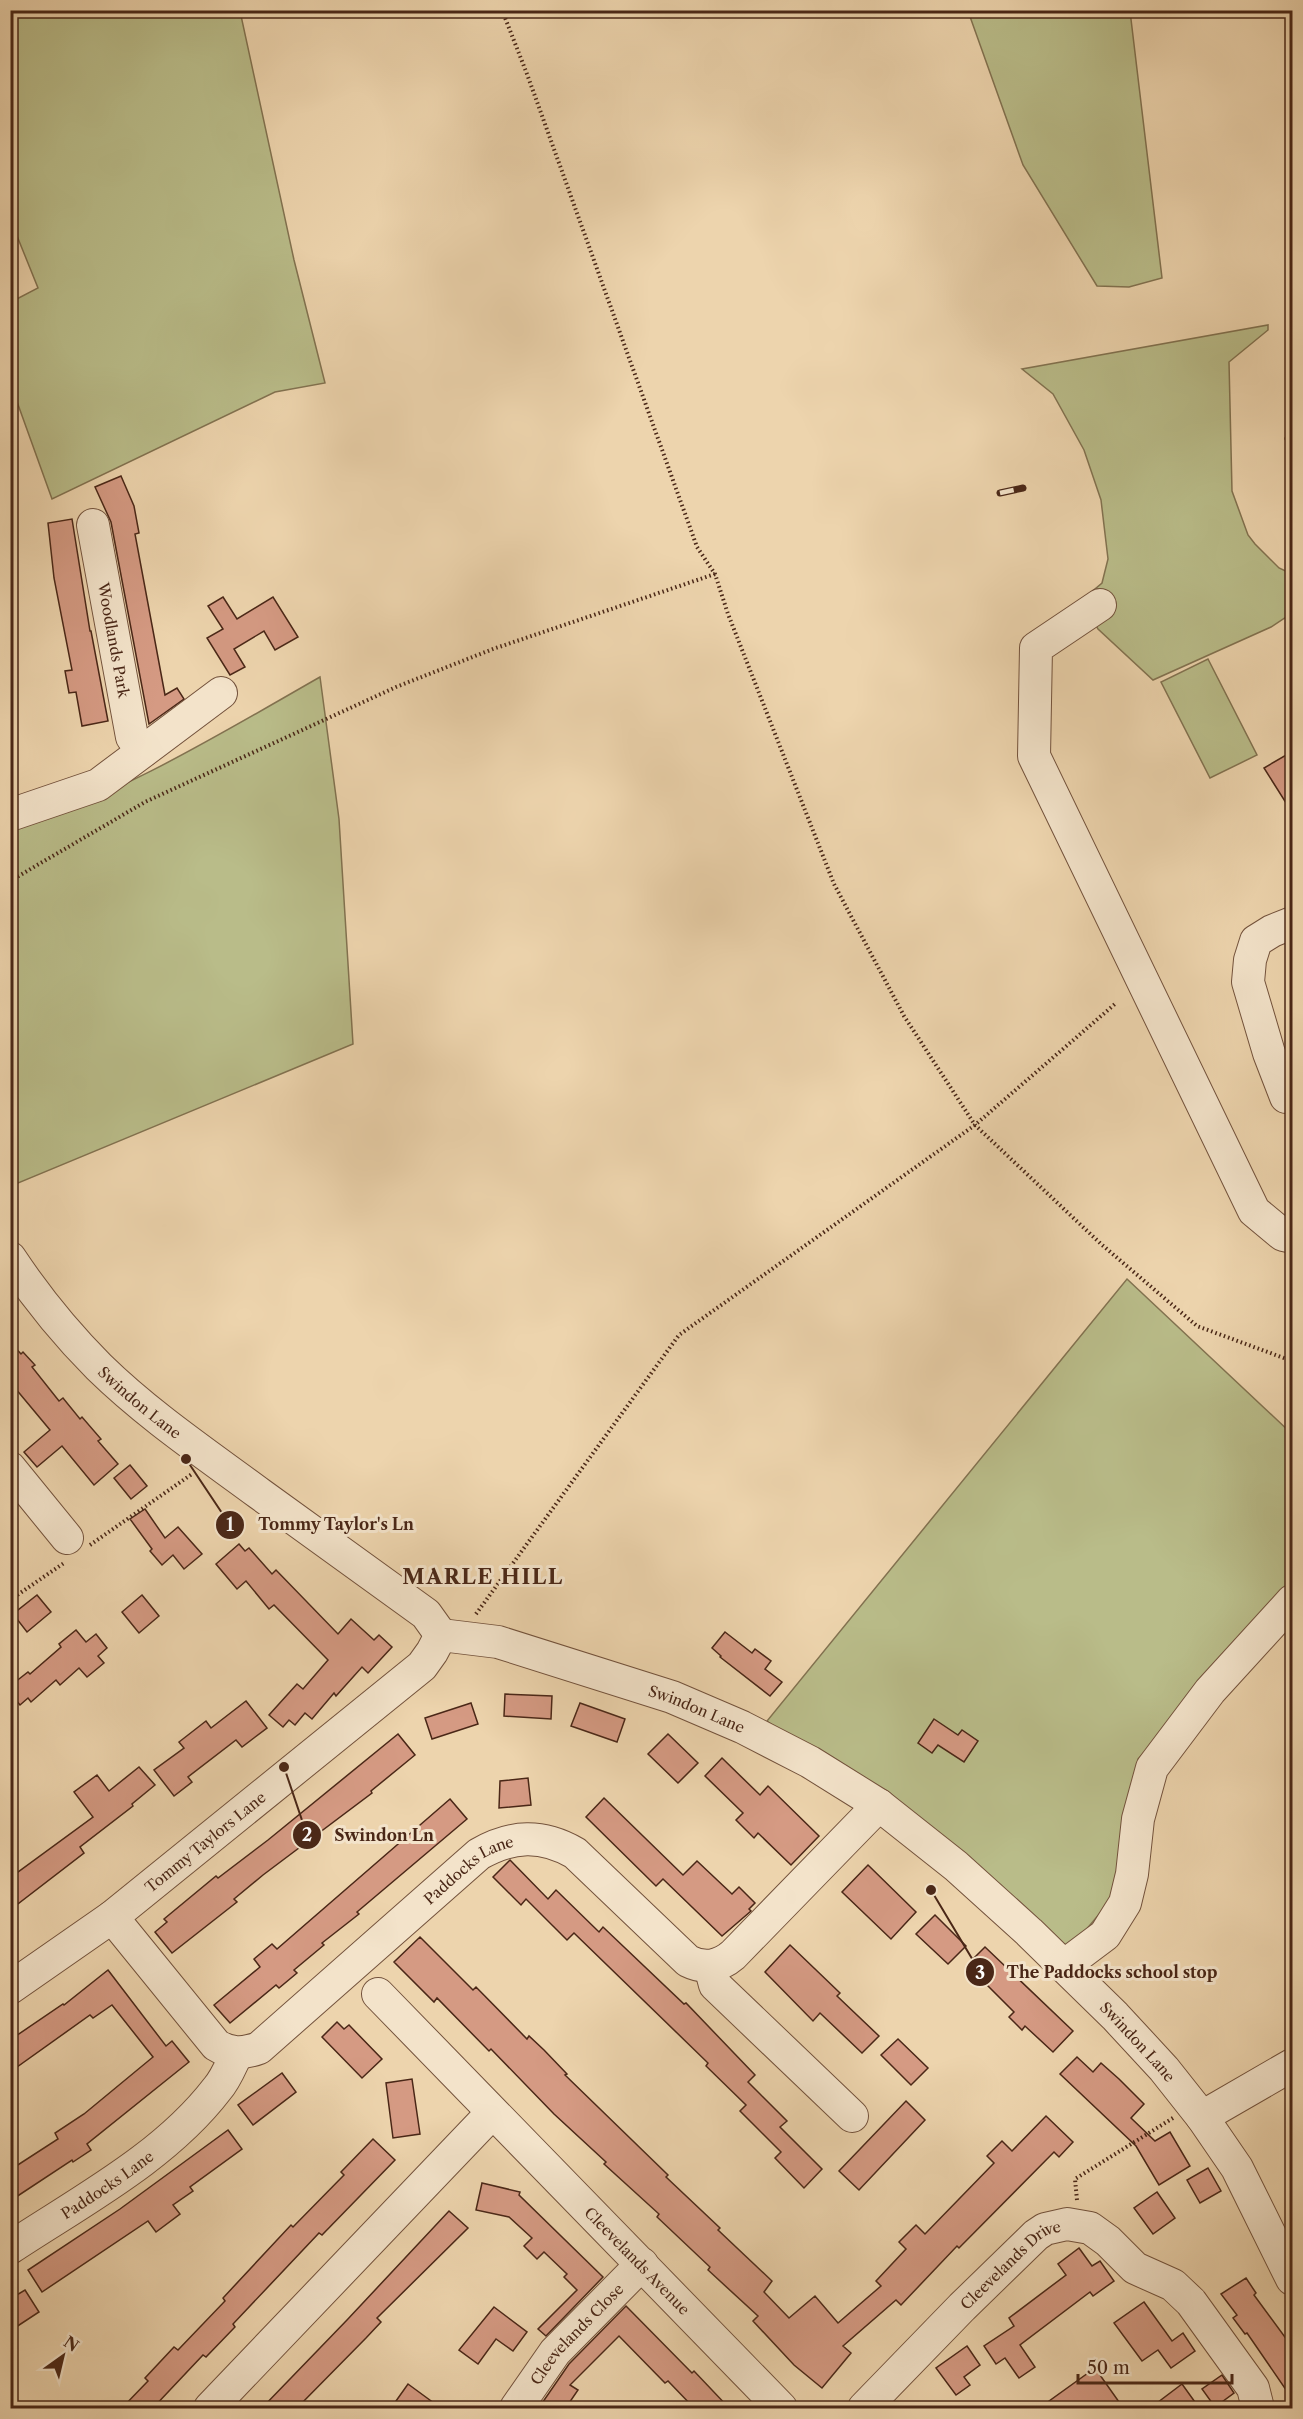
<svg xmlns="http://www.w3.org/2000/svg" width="1303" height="2419" font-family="'Libre Caslon Text',serif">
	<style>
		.green { fill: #b9bc89; stroke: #827250; stroke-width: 1.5 }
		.building { fill: #d59a83; stroke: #4a2717; stroke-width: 1.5 }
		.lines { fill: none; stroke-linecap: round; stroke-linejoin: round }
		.minor-casing { stroke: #73523c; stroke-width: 34 }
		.path { stroke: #4a2717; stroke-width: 4; stroke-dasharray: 1.5 3; stroke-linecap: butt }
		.minor { stroke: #f3e3ca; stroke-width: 32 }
		.rail-casing { stroke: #4a2717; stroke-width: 7 }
		.rail { stroke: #f3e3ca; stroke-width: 4.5; stroke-dasharray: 14; stroke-linecap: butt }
		.labels { text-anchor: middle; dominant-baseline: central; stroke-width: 6; stroke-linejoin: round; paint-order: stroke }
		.street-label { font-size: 15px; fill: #4a2717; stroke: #f3e3ca }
		.district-label { font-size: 21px; font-weight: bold; letter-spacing: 1.5px; fill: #4a2717; stroke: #f3e3ca }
		.leader { fill: none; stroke: #4a2717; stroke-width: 2 }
		.callout-dot { fill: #4a2717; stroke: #f3e3ca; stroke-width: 2 }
		.mark-label { font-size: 18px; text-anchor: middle; font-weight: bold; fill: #fff }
		.callout-label { font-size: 16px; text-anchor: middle; font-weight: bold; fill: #4a2717; stroke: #f3e3ca; stroke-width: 6; stroke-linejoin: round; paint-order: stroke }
	</style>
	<rect width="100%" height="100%" fill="#edd4ad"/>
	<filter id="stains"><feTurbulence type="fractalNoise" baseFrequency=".00333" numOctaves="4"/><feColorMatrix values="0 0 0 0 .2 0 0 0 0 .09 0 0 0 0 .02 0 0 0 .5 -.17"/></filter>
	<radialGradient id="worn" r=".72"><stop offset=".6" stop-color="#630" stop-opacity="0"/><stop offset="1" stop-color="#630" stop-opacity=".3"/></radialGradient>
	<!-- green -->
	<g class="green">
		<polygon points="11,10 240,11 294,260 325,383 275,392 52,499 11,385 11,302 38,288 11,221"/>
		<polygon points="968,11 1130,11 1162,278 1129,287 1097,286 1023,165"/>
		<polygon points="1268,325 1268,330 1229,362 1232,491 1248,535 1255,544 1279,568 1292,574 1292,613 1271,627 1153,680 1098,629 1082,600 1102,583 1108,559 1101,500 1084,450 1053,394 1022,369"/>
		<polygon points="1208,659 1257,755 1210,778 1161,682"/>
		<path d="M320 677 339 819 353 1044 11 1186V829C121 795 220 734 320 677Z"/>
		<polygon points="1127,1279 1292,1434 1292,1598 1138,1759 1117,1893 1069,1950 767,1721"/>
	</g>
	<!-- building -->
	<g class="building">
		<polygon points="121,476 134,506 139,533 135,534 165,695 177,688 184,699 149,724 111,522 95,487"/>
		<polygon points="72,519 90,631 91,631 108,721 82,726 76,692 69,693 65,671 72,670 54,578 48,523"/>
		<polygon points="223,597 237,619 273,597 298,637 275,650 264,631 234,649 245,667 230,675 207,638 223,629 208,606"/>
		<polygon points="1293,751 1293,814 1264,768"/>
		<polygon points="10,1342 21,1354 23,1352 35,1365 32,1367 59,1401 63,1398 80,1419 82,1417 101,1439 98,1441 118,1464 94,1485 62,1446 37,1467 24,1452 50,1430 10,1382"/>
		<polygon points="130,1465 147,1486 131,1499 114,1478"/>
		<polygon points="145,1509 165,1538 178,1527 202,1554 184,1569 173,1555 162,1565 150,1551 152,1549 130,1519"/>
		<polygon points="239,1544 245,1551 249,1548 272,1574 276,1570 338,1634 351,1619 374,1640 379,1635 392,1647 368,1673 362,1667 336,1696 334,1693 312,1719 305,1713 295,1725 289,1720 283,1727 269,1715 297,1684 303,1689 328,1660 274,1605 269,1609 246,1581 237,1589 216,1564"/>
		<polygon points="37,1595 51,1612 27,1632 13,1614"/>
		<polygon points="142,1595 159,1616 139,1633 122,1612"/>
		<polygon points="76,1630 86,1642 96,1634 107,1648 98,1656 104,1663 87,1677 79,1668 60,1685 56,1680 31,1702 28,1698 20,1705 10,1693 10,1686 28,1672 30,1674 61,1647 59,1644"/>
		<polygon points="725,1632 752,1653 755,1649 771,1661 765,1669 782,1682 770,1696 720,1657 721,1656 712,1648"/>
		<polygon points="505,1694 552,1696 551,1719 504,1716"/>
		<polygon points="246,1701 267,1728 242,1747 236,1740 188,1777 192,1782 174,1796 154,1770 184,1748 179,1742 206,1721 211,1728"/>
		<polygon points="471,1703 478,1724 432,1739 425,1718"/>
		<polygon points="580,1703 625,1719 617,1742 571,1726"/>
		<polygon points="934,1719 958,1735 962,1730 978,1741 964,1762 938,1745 932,1753 918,1743"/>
		<polygon points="398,1734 415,1755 371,1791 372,1793 263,1875 234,1899 237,1902 172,1953 155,1932 167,1922 164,1919 216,1876 218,1878 268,1840"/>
		<polygon points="668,1734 698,1763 678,1783 648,1754"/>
		<polygon points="722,1758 760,1795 768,1786 819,1836 791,1865 758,1833 754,1838 736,1820 743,1813 705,1776"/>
		<polygon points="139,1767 155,1785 132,1804 133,1806 80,1847 84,1853 10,1910 10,1878 93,1817 74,1792 97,1775 109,1791"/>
		<polygon points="528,1778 531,1805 499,1808 500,1781"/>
		<polygon points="604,1798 683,1875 697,1861 732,1894 739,1887 755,1903 749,1909 751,1911 722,1936 663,1879 656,1886 586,1817"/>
		<polygon points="450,1799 467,1819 357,1912 359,1914 322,1943 324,1945 294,1970 297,1973 279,1988 276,1985 230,2023 214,2005 260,1967 254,1959 272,1944 277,1949"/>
		<polygon points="510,1860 548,1899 556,1890 599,1932 603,1927 684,2004 686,2003 755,2075 748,2082 787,2121 780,2127 822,2169 804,2188 775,2158 781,2152 740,2111 746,2105 706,2066 708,2063 574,1933 567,1940 526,1899 521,1905 493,1877"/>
		<polygon points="868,1865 916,1912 891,1939 842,1892"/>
		<polygon points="935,1915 966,1946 948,1964 916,1934"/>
		<polygon points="420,1937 473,1990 476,1987 527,2039 529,2036 544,2050 567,2074 565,2075 668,2175 666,2177 720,2228 718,2230 772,2281 764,2292 789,2318 815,2296 838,2323 881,2286 876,2281 906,2249 899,2242 916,2225 925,2234 994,2163 987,2156 1002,2141 1012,2151 1046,2116 1073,2142 1059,2157 1054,2152 959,2248 957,2246 901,2305 896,2300 843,2346 851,2353 822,2388 794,2365 753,2321 758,2316 708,2270 710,2267 657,2217 659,2214 604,2164 606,2162 554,2114 491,2049 489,2051 437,1998 434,2002 394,1962"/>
		<polygon points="790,1945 840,1993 837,1996 879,2036 862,2053 820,2013 813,2021 765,1972"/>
		<polygon points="985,1947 1073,2031 1053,2052 1025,2026 1022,2030 1009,2017 1014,2012 967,1965"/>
		<polygon points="108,1970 166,2046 172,2041 189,2062 87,2144 91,2150 73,2162 72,2160 10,2201 10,2170 58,2139 55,2133 84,2114 153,2057 112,2005 93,2018 90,2015 17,2067 10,2058 10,2040 63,2004 64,2005"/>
		<polygon points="337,2022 344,2029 349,2025 382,2059 362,2078 322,2037"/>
		<polygon points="898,2039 928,2068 911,2085 881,2055"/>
		<polygon points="1077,2057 1093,2072 1101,2063 1119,2079 1144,2104 1131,2118 1155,2141 1170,2132 1190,2166 1159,2185 1136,2146 1060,2074"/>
		<polygon points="282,2073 296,2092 253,2125 238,2105"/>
		<polygon points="412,2079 420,2134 393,2138 386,2083"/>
		<polygon points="906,2101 925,2120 859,2190 839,2171"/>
		<polygon points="228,2130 242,2149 190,2187 193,2191 173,2205 180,2214 156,2232 148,2221 42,2292 28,2270 120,2209"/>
		<polygon points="373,2139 395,2160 322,2235 319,2233 233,2324 235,2327 206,2357 203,2355 152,2409 121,2409 148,2381 145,2378 174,2347 178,2350 225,2301 223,2298 291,2225 293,2227 344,2175 341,2172"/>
		<polygon points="1208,2168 1221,2191 1200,2203 1187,2180"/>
		<polygon points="482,2183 520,2192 519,2195 603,2277 546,2336 538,2329 577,2290 564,2277 567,2274 544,2252 537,2259 524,2246 532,2238 509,2217 476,2210"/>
		<polygon points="1157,2192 1175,2218 1153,2234 1134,2208"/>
		<polygon points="449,2211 468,2228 377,2318 381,2322 366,2338 296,2409 261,2409 347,2320"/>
		<polygon points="1079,2248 1092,2266 1100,2261 1114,2281 1093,2296 1090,2292 1020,2345 1035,2367 1019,2378 1005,2358 996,2364 984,2346 1014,2326 1009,2318 1066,2275 1058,2264"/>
		<polygon points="1246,2278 1256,2293 1254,2295 1293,2348 1293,2400 1247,2333 1245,2334 1233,2318 1237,2315 1221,2294"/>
		<polygon points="25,2290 39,2312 10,2331 10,2299"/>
		<polygon points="1144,2302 1172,2341 1183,2333 1195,2351 1171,2368 1158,2350 1142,2361 1114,2323"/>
		<polygon points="626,2306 692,2373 694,2371 730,2409 695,2409 668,2381 665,2383 619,2336 570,2385 578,2390 565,2409 538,2409 569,2364"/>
		<polygon points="494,2307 527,2332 513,2351 496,2339 478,2364 459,2350"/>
		<polygon points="967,2346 980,2365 964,2377 970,2385 956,2395 936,2368"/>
		<polygon points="1095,2368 1124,2409 1038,2409"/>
		<polygon points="1222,2375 1234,2393 1215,2407 1202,2389"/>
		<polygon points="408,2384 442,2409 404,2409 396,2401"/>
		<polygon points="1182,2384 1200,2409 1149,2409"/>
	</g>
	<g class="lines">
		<defs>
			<g id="minor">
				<path id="s1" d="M93 525 132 737 143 751"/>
				<polyline points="1100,605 1036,648 1034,756 1254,1211 1283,1235 1292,1237"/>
				<polyline points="10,815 98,785 221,693"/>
				<polyline points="1286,1097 1269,1053 1248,982 1250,960 1256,941 1272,931 1292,923"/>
				<path id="s2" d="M10 1258C36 1297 66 1334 99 1367 148 1415 206 1454 260 1494 316 1534 371 1574 426 1614L441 1635"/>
				<polyline points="10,1468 67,1538"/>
				<path id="s3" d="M441 1635 498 1642 672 1697 742 1727 810 1762 879 1805 956 1866 1029 1932 1115 2016 1164 2069 1202 2117 1237 2168 1292 2279"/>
				<path id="s4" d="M112 1917 216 2045C230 2054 243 2054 259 2048L479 1854C512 1835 542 1834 575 1853L688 1961C704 1969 719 1967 733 1955L879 1805"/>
				<polyline points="1065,1965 1105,1935 1125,1903 1132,1874 1138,1819 1152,1768 1210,1691 1292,1601"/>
				<polyline points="710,1966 715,1985 852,2116"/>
				<path id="s5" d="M10 1988 112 1917 422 1666 432 1652 441 1635"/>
				<path id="s6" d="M378 1994 781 2408"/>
				<polyline points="1202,2117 1292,2065"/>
				<path id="s7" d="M10 2248C81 2201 165 2157 217 2089 226 2079 231 2065 237 2053"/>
				<polyline points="210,2408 492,2113"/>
				<path id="s8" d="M516 2408 555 2352 642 2264"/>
				<path id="s9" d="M864 2408 962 2307 1036 2235 1045 2229 1067 2224 1090 2228 1108 2241 1135 2268 1173 2285 1191 2302 1253 2388 1258 2408"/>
			</g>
		</defs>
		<!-- minor casing -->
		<use href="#minor" class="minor-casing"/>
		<!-- path -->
		<g class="path">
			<polyline points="502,10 527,74 697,547 715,574 728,614 834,884 904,1016 975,1125 1101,1244 1197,1326 1292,1361"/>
			<polyline points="10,881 145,802 396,687 493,649 715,574"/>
			<polyline points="90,1545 192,1474"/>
			<polyline points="10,1600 64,1563"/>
			<polyline points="476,1614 679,1335 975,1125 1115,1004"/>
			<polyline points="1077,2200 1075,2179 1173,2118"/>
		</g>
		<!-- minor -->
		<use href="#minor" class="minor"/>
		<defs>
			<g id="rail">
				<polyline points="1288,439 1292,438"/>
				<polyline points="1000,493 1023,488"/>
			</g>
		</defs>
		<!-- rail casing -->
		<use href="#rail" class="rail-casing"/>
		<!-- rail -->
		<use href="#rail" class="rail"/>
	</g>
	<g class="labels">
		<!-- street labels -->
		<g class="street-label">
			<text stroke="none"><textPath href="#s1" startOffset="117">Woodlands Park</textPath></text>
			<text stroke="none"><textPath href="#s2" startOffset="195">Swindon Lane</textPath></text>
			<text stroke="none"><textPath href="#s3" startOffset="267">Swindon Lane</textPath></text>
			<text stroke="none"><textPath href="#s5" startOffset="244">Tommy Taylors Lane</textPath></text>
			<text stroke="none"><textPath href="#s4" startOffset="486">Paddocks Lane</textPath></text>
			<text stroke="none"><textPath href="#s3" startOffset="825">Swindon Lane</textPath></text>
			<text stroke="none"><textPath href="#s7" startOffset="116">Paddocks Lane</textPath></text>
			<text stroke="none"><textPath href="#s6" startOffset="372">Cleevelands Avenue</textPath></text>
			<text stroke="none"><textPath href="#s9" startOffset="206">Cleevelands Drive</textPath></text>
			<text stroke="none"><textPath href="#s8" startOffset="96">Cleevelands Close</textPath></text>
		</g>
		<!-- district labels -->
		<g class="district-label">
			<text x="483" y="1576">MARLE HILL</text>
		</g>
	</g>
	<!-- callouts -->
	<path class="leader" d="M186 1459L230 1525M284 1767L307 1835M931 1890L980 1972"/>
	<g class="callout-dot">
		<circle cx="186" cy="1459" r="6"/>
		<circle cx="284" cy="1767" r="6"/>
		<circle cx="931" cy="1890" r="6"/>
		<circle cx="230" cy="1525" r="15"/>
		<circle cx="307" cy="1835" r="15"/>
		<circle cx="980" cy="1972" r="15"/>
	</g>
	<g class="mark-label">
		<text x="230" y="1531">1</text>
		<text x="307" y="1841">2</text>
		<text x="980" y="1979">3</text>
	</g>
	<g class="callout-label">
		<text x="336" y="1530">Tommy Taylor's Ln</text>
		<text x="384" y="1841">Swindon Ln</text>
		<text x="1112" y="1978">The Paddocks school stop</text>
	</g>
	<!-- margin -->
	<rect width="1303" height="2419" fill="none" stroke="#edd4ad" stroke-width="36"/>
	<rect x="12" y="12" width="1279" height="2395" fill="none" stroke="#4a2717" stroke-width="3"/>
	<rect x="18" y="18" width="1267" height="2383" fill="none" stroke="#4a2717" stroke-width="1.5"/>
	<!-- north arrow -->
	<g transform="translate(63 2356) rotate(34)" stroke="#f3e3ca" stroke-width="4.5" paint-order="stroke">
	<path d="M0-4.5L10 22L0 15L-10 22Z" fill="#4a2717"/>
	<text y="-9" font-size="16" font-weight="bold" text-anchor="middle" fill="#4a2717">N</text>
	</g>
	<!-- scale -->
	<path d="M1078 2374v9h154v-9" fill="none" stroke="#4a2717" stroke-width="3"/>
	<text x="1087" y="2374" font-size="18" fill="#4a2717" stroke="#f3e3ca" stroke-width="4.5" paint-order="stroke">50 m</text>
	<rect width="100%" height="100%" filter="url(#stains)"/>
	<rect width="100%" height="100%" fill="url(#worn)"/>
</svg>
